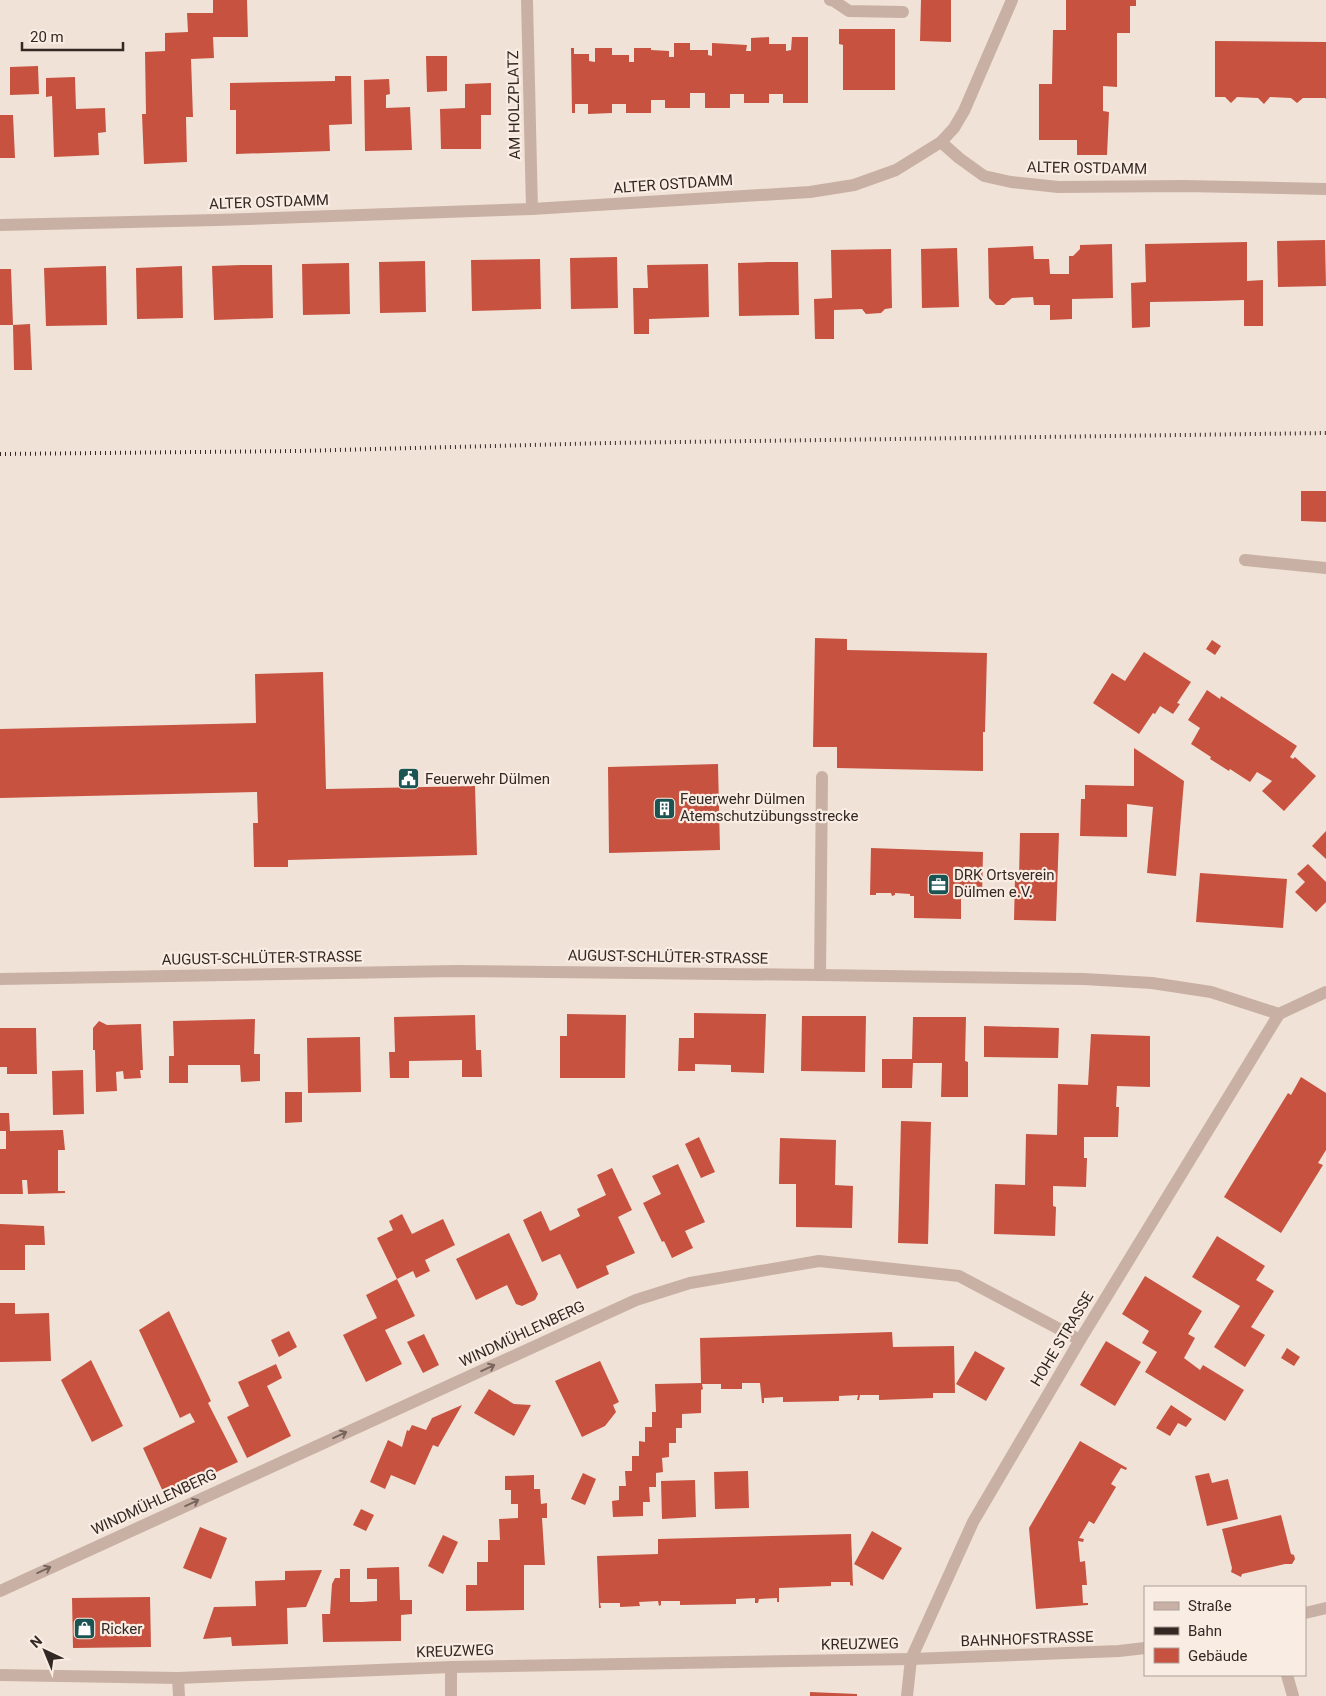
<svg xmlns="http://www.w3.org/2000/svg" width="1326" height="1696" font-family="Roboto,sans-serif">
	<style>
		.building { fill: #c7523f }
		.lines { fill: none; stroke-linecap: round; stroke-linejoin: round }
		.service { stroke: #c9b0a4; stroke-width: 12 }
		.minor { stroke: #c9b0a4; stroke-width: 12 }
		.tertiary { stroke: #c9b0a4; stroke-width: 12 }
		.rail { stroke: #342825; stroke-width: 4; stroke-dasharray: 1 4; stroke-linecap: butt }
		.oneway { stroke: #77655e }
		.labels { text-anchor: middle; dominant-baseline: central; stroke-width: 4.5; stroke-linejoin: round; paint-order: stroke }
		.street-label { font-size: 15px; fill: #342825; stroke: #f9ede3 }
		.poi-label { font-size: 15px; fill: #342825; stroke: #f9ede3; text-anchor: start }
	</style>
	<rect width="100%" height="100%" fill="#f1e2d7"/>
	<!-- building -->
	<g class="building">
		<polygon points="213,0 247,0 248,37 213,37 214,58 191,59 193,117 186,117 187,162 144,164 142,114 146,114 145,52 165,51 165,33 188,32 187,13 213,13"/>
		<polygon points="921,0 951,0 951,42 920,41"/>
		<polygon points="1066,0 1136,0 1136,6 1130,6 1130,33 1117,33 1117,87 1103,86 1103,111 1109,112 1107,155 1077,155 1077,140 1039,140 1039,84 1052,84 1053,30 1066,30"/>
		<polygon points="839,29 895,29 895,90 843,90 843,45 839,44"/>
		<polygon points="769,37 769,44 786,44 786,51 791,50 792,37 808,37 808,103 783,103 783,94 769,94 769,103 744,103 744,94 730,94 730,108 705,108 705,93 690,93 690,108 665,108 665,100 651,100 651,113 626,113 626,104 612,104 612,113 588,114 588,104 575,104 575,113 572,113 571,48 574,48 574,54 589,54 589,61 595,62 595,48 612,48 612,55 629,55 629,62 634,62 634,48 651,48 651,50 669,51 669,57 674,57 674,43 690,43 690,50 708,50 708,55 712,56 712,43 747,45 746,51 751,51 751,38"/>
		<polygon points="1215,41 1326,42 1326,99 1325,98 1303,98 1297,103 1291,98 1270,97 1264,104 1258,98 1237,97 1231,103 1225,97 1215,97"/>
		<polygon points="426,56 447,56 447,91 427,92"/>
		<polygon points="38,66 39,94 10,95 10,67"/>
		<polygon points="335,76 351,76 352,124 329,125 330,151 236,154 236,110 230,110 230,83 335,81"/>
		<polygon points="75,77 76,109 105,108 106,132 98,133 99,155 54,157 52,96 46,97 46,78"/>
		<polygon points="389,79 390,94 386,95 386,108 410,107 412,150 365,151 364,80"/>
		<polygon points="491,83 491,115 481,115 481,149 441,149 440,109 465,108 465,84"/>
		<polygon points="0,115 13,115 15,158 0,158"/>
		<polygon points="1325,240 1326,286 1278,287 1277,241"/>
		<polygon points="1247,242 1247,281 1263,280 1263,326 1244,326 1244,300 1210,301 1150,302 1150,327 1132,328 1131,283 1146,282 1145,244"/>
		<polygon points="1112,244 1113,298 1072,299 1072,319 1050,320 1050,305 1034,305 1033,297 1012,298 1004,305 996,305 989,298 988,248 1033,246 1034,259 1049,259 1050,274 1069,274 1069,256 1073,256 1080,249 1080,245"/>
		<polygon points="957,248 959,307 922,308 921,249"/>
		<polygon points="891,249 892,308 885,309 881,313 866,314 862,309 834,310 834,339 815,339 814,299 832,298 831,250"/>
		<polygon points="617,257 618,308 571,309 570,258"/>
		<polygon points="540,259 541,309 472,311 471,260"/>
		<polygon points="425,261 426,312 380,313 379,262"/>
		<polygon points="768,262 798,262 799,315 739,316 738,263"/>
		<polygon points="349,263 350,314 303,315 302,264"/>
		<polygon points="708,264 709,317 649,319 649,334 634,334 633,288 648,288 647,265"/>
		<polygon points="242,265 272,265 273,318 214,320 212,266"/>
		<polygon points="106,266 107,325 46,326 44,268"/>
		<polygon points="182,266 183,318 137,319 136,268"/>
		<polygon points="0,269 11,269 13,325 0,325"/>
		<polygon points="30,324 32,370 14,370 13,325"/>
		<polygon points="1301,491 1326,491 1326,522 1301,521"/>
		<polygon points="815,638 847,639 847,650 987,653 985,732 983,732 983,771 837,768 837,747 813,747"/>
		<polygon points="1212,640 1221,646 1215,655 1206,649"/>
		<polygon points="1144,652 1191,682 1177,703 1180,704 1173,714 1160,706 1155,714 1153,713 1139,734 1093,703 1112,673 1125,681"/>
		<polygon points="323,672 326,789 475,786 477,855 288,860 288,867 254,867 253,823 258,823 257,792 0,798 0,729 256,723 255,674"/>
		<polygon points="1207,690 1220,699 1221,696 1297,746 1290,757 1293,759 1295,757 1316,776 1284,811 1262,791 1272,781 1257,772 1250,782 1230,769 1229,771 1210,759 1211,757 1191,744 1200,728 1188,720"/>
		<polygon points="1134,748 1184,781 1176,876 1147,873 1153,807 1127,804 1127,837 1080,836 1081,799 1085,799 1085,785 1134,786"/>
		<polygon points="718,764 720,850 609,853 608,767"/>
		<polygon points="1326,831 1326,859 1312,846"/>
		<polygon points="1020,833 1059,833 1056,921 1014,920 1015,878 1019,878"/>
		<polygon points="871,848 983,852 982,897 961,897 961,919 914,918 914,896 910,896 910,894 895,893 895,895 892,896 891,893 876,893 876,895 870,895"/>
		<polygon points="1308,864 1326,882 1326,902 1316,912 1295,892 1305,882 1297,874"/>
		<polygon points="1200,873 1287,879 1283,928 1196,922"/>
		<polygon points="694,1013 766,1014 764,1073 731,1072 731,1065 695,1064 695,1071 678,1071 679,1038 694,1038"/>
		<polygon points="567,1014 626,1015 625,1078 560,1078 560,1036 567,1036"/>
		<polygon points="475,1015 476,1050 481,1050 482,1077 462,1077 462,1060 409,1061 409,1078 390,1078 389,1052 395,1052 394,1017"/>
		<polygon points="802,1016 866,1016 865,1072 801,1071"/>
		<polygon points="913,1017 966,1017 965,1061 968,1062 968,1097 941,1097 942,1063 913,1063 912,1088 882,1088 882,1059 912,1059"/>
		<polygon points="255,1019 254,1054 260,1054 260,1081 241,1082 240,1065 188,1065 188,1083 169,1083 169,1056 174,1056 173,1021"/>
		<polygon points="99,1021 107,1025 141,1024 143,1070 140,1070 141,1078 124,1079 123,1071 116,1072 117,1091 96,1092 95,1050 93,1050 93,1028"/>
		<polygon points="984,1026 1059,1028 1058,1058 984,1057"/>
		<polygon points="0,1028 36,1028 37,1074 7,1074 7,1067 0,1067"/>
		<polygon points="1091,1034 1150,1036 1150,1087 1117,1086 1116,1107 1119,1107 1118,1137 1084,1137 1084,1158 1087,1158 1086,1187 1053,1186 1053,1206 1056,1207 1055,1236 994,1234 995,1184 1025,1185 1026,1134 1057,1135 1058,1084 1088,1085"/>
		<polygon points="360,1037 361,1092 308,1093 307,1038"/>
		<polygon points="83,1070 84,1114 53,1115 52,1071"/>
		<polygon points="1301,1077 1326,1093 1326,1150 1318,1163 1323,1165 1281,1233 1224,1197 1288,1093 1291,1095"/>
		<polygon points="285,1092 302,1092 302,1122 285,1123"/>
		<polygon points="0,1113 9,1113 10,1131 63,1130 65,1150 58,1150 58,1191 65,1191 65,1193 28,1194 27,1180 22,1180 23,1194 0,1194 0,1149 6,1149 6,1131 0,1131"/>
		<polygon points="901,1121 931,1122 928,1244 898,1243"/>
		<polygon points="699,1137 715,1172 701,1178 685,1144"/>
		<polygon points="780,1138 836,1140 835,1185 853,1186 852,1228 796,1227 796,1184 779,1184"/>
		<polygon points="678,1164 705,1222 685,1231 693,1248 672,1258 664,1241 662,1242 643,1203 661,1194 652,1176"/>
		<polygon points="612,1168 632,1210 618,1217 635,1253 606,1266 609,1274 577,1289 560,1254 542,1262 523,1220 541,1211 550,1231 580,1216 577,1209 606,1195 597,1175"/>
		<polygon points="402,1214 412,1234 443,1219 455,1245 425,1260 430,1271 416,1278 413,1271 397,1279 377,1238 393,1230 389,1221"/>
		<polygon points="0,1224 44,1226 45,1245 25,1245 25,1270 0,1270"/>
		<polygon points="509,1233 538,1294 535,1300 522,1306 516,1304 507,1285 476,1300 456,1259"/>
		<polygon points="1217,1236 1265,1266 1256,1280 1274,1291 1251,1327 1265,1335 1245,1367 1214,1347 1240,1306 1192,1277"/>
		<polygon points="1145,1276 1202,1311 1188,1334 1195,1338 1184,1358 1200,1370 1203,1365 1244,1390 1225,1421 1145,1372 1157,1352 1142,1343 1149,1331 1122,1314"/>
		<polygon points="397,1279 415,1316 385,1330 402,1364 366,1382 343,1335 377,1318 366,1295"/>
		<polygon points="0,1303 15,1303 15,1314 49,1313 51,1361 0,1362"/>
		<polygon points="169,1311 211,1401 208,1403 238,1462 165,1496 143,1448 195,1422 190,1413 180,1418 139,1330"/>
		<polygon points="289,1331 297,1347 279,1357 271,1340"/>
		<polygon points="892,1332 893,1347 954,1346 955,1393 933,1393 933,1398 879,1400 879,1395 860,1395 859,1400 857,1400 858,1395 839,1396 839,1401 783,1402 783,1397 764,1398 764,1403 762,1403 760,1383 742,1383 742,1389 721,1389 721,1384 702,1384 703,1389 701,1390 701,1413 682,1414 682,1428 676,1428 676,1443 669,1443 669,1457 662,1458 663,1472 656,1473 656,1487 649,1487 650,1502 643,1502 643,1516 613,1517 612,1501 619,1500 619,1486 626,1486 625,1471 632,1471 632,1456 639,1456 639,1441 645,1442 645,1427 652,1427 652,1412 656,1412 655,1384 701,1383 700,1338"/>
		<polygon points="424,1334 439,1365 423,1373 407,1342"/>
		<polygon points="1106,1341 1141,1362 1115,1406 1080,1385"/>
		<polygon points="1287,1348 1300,1357 1294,1366 1281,1358"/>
		<polygon points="975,1351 1005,1368 986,1401 956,1384"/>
		<polygon points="91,1360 123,1426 92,1442 61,1380"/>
		<polygon points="600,1361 619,1402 613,1405 616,1412 605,1426 582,1437 555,1381"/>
		<polygon points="276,1364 282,1378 267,1386 291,1436 247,1458 227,1417 249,1406 238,1382"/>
		<polygon points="489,1389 514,1404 531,1405 514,1436 474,1413"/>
		<polygon points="462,1405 438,1447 433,1445 415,1485 391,1475 385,1489 370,1482 388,1440 402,1447 407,1430 409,1431 412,1425 426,1430 432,1418"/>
		<polygon points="1171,1405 1192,1419 1186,1427 1178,1423 1170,1436 1156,1428"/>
		<polygon points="1080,1441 1127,1468 1126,1470 1121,1468 1111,1484 1116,1487 1094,1524 1089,1521 1079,1538 1084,1539 1083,1542 1078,1541 1080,1562 1085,1561 1087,1585 1082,1585 1083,1603 1088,1603 1088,1605 1036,1609 1029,1528"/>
		<polygon points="748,1471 749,1508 715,1509 714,1472"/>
		<polygon points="583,1473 596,1479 585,1505 571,1499"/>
		<polygon points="1209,1473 1212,1483 1228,1479 1238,1519 1207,1526 1195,1476"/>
		<polygon points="534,1475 534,1489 540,1489 541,1504 547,1503 547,1518 542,1518 545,1565 524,1565 524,1610 466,1611 466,1585 477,1585 477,1562 488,1562 488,1540 500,1540 499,1519 518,1518 518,1504 511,1504 511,1490 505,1490 505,1476"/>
		<polygon points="695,1480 696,1517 662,1519 661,1481"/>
		<polygon points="361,1509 374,1515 366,1531 353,1525"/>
		<polygon points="1281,1515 1291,1554 1294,1555 1295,1559 1292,1564 1285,1564 1242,1574 1241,1577 1231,1572 1232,1568 1222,1529"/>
		<polygon points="200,1527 227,1538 211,1579 183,1568"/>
		<polygon points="872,1531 902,1548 883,1580 854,1564"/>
		<polygon points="851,1534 853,1586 850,1585 850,1582 831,1582 831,1586 779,1588 779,1602 777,1602 777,1598 759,1599 758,1603 755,1603 755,1598 736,1599 736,1604 680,1605 680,1601 661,1601 661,1605 659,1606 658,1601 639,1602 640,1606 620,1607 620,1603 600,1603 601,1608 599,1608 597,1556 658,1554 658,1539"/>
		<polygon points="443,1535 458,1542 443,1574 428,1566"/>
		<polygon points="399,1567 400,1600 412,1600 412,1614 401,1615 401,1641 323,1642 322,1614 330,1614 332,1584 335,1578 340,1578 340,1569 350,1569 350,1602 362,1602 377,1601 377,1579 367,1579 367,1568"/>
		<polygon points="322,1570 306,1607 287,1608 288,1644 232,1646 231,1637 203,1639 214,1607 256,1606 255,1581 285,1580 285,1571"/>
		<polygon points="150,1597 151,1647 73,1648 72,1598"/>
		<polygon points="810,1692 857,1694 857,1696 810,1696"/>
	</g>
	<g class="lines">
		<!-- service -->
		<g class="service">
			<polyline points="830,0 834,1 849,11 903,12"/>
			<polyline points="1245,560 1326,568"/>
			<polyline points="820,975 822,777"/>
		</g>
		<!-- minor -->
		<g class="minor">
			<polyline points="527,0 532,209"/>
			<polyline points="941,142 959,158 984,176 1011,182 1058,187 1184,186 1326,189"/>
			<polyline points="0,225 217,220 532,209 810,192 854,185 896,170 941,142 954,128 964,111 1012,0"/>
			<polyline points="0,979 455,971 820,975 1084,979 1152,983 1211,992 1279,1014 1326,992"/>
			<polyline points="0,1591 636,1300 690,1283 819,1261 959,1276 1080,1340"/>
			<polyline points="451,1667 451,1696"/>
			<polyline points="1287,1675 1293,1696"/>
			<polyline points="178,1678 179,1696"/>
			<polyline points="907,1696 911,1659 973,1522 1080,1340 1279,1014"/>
		</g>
		<!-- tertiary -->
		<g class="tertiary">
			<polyline points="1305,1613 1326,1608"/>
			<polyline points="0,1675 178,1678 451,1667 911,1659 1119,1651 1145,1648"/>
		</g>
		<!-- rail -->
		<polyline class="rail" points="0,454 297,451 609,443 1326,433"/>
	</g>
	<!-- one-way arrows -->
	<defs><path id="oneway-shaft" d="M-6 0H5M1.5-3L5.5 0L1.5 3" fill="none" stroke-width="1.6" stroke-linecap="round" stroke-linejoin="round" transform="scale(1.25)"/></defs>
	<g class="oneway">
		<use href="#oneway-shaft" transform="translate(488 1368) rotate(-25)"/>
		<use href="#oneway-shaft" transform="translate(340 1435) rotate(-25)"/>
		<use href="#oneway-shaft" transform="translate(192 1503) rotate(-25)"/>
		<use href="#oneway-shaft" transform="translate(44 1570) rotate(-25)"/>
	</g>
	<!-- icons -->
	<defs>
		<symbol id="civic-square" viewBox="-11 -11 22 22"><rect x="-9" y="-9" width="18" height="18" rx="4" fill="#1b5553" stroke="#f9ede3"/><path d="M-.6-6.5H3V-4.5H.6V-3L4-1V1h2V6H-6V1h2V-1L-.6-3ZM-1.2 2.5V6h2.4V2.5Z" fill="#fff"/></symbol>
		<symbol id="building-square" viewBox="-11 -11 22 22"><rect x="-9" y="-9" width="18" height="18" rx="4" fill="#1b5553" stroke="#f9ede3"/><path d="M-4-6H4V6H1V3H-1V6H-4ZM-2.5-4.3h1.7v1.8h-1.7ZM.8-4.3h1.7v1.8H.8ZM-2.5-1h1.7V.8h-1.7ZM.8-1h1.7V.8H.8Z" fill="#fff"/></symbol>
		<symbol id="office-square" viewBox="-11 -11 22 22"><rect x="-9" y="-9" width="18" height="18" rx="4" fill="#1b5553" stroke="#f9ede3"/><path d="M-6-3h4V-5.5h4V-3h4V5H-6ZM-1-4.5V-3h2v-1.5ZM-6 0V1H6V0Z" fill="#fff"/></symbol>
		<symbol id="shop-square" viewBox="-11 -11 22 22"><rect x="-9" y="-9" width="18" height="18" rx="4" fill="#1b5553" stroke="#f9ede3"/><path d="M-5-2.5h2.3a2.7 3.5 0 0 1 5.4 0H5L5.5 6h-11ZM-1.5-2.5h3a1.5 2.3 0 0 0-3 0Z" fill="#fff"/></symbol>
	</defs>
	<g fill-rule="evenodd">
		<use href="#civic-square" x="396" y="766" width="25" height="25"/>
		<use href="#building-square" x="652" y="796" width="25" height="25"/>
		<use href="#office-square" x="926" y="872" width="25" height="25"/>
		<use href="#shop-square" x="72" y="1616" width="25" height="25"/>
	</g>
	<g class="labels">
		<!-- street labels -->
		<g class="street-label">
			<text transform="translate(514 105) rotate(-91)">AM HOLZPLATZ</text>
			<text transform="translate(1087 168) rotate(1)">ALTER OSTDAMM</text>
			<text transform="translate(673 184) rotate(-4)">ALTER OSTDAMM</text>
			<text transform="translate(269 202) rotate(-2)">ALTER OSTDAMM</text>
			<text transform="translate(668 957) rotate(1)">AUGUST-SCHLÜTER-STRASSE</text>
			<text transform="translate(262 958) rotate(-1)">AUGUST-SCHLÜTER-STRASSE</text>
			<text transform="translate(522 1334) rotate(-25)">WINDMÜHLENBERG</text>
			<text transform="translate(1062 1339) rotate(-59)">HOHE STRASSE</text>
			<text transform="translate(154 1502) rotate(-25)">WINDMÜHLENBERG</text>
			<text transform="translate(1027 1639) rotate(-2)">BAHNHOFSTRASSE</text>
			<text transform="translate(860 1644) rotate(-1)">KREUZWEG</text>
			<text transform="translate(455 1651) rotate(-2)">KREUZWEG</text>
		</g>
		<!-- poi labels -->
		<g class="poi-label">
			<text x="425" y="779">Feuerwehr Dülmen</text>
			<text x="680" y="799">Feuerwehr Dülmen<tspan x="680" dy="17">Atemschutzübungsstrecke</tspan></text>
			<text x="954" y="875">DRK Ortsverein<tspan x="954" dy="17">Dülmen e.V.</tspan></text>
			<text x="101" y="1629">Ricker</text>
		</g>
	</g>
	<!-- legend -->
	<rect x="1144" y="1586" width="162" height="90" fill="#f9ede3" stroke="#aa9e97"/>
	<rect x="1154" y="1602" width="25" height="8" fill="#c9b0a4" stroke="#aa9e97"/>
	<text x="1188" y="1611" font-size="15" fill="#342825">Straße</text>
	<rect x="1154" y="1627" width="25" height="8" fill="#342825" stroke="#aa9e97"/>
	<text x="1188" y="1636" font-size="15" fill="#342825">Bahn</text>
	<rect x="1154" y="1648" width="25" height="15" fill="#c7523f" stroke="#aa9e97"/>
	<text x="1188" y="1661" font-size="15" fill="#342825">Gebäude</text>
	<!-- north arrow -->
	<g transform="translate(45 1651) rotate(316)" stroke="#f9ede3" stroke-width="4" paint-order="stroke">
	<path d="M0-4L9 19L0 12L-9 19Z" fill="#342825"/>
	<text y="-8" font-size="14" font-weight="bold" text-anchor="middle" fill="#342825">N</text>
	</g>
	<!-- scale -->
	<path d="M22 42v8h101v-8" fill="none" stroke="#342825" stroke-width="2.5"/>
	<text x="30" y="42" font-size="15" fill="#342825" stroke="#f9ede3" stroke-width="4" paint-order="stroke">20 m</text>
</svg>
